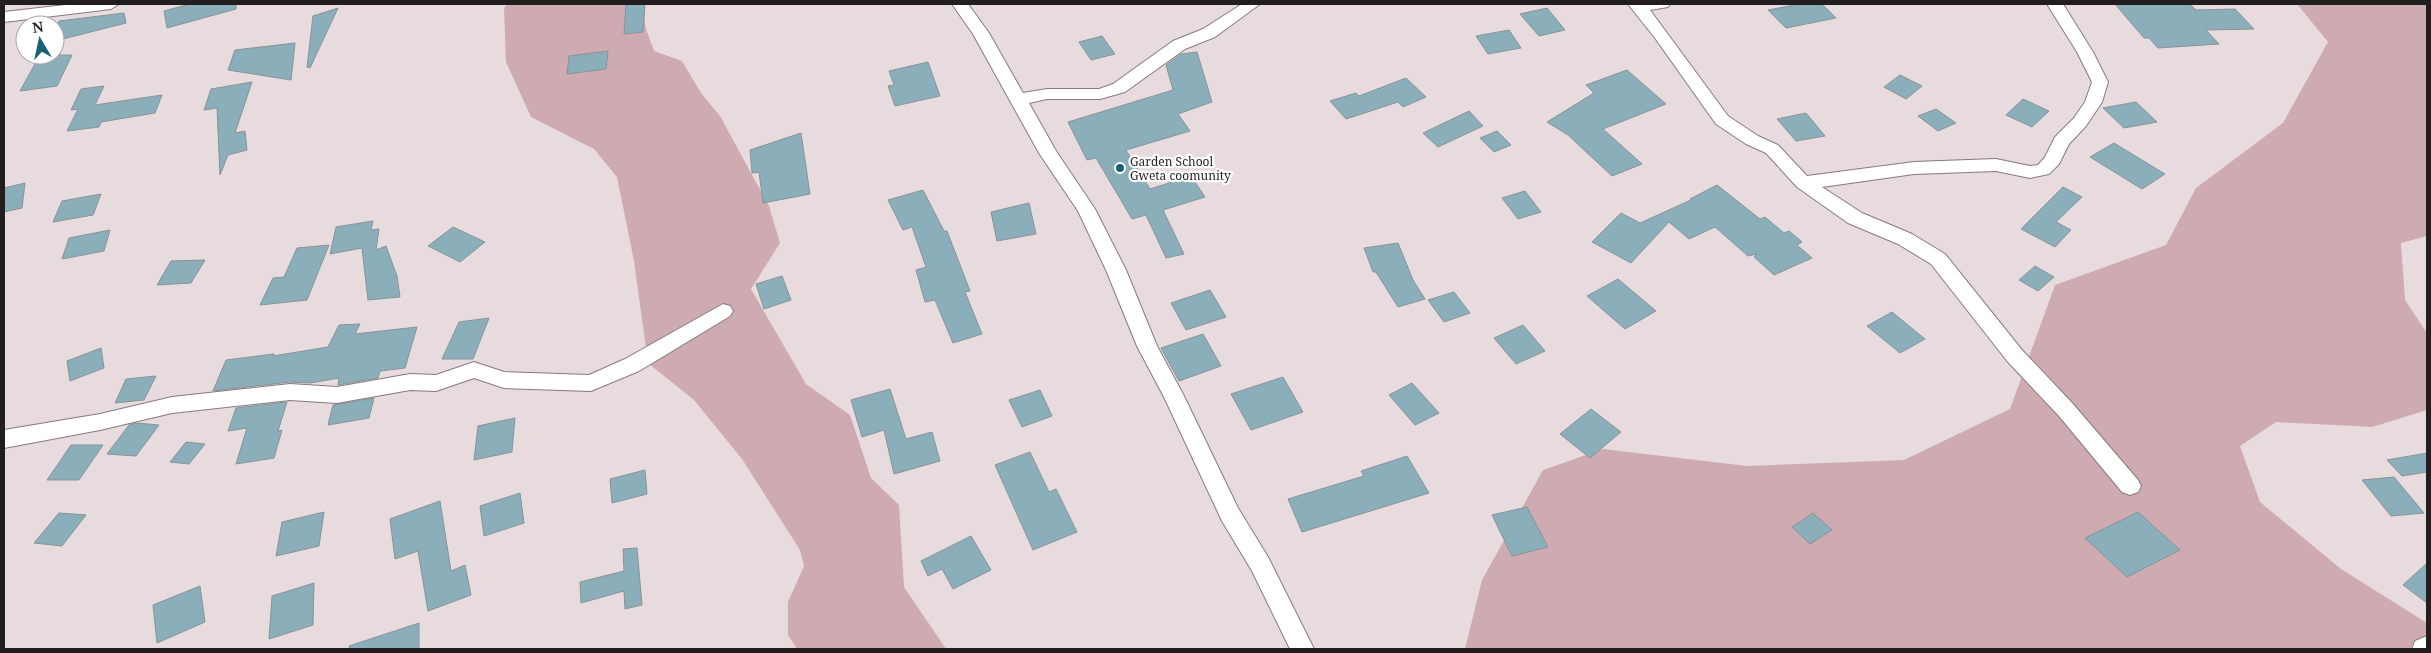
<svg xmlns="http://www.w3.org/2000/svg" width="2431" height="653" font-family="'Noto Serif',serif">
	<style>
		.green { fill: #ceabb1 }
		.building { fill: #8bafba; stroke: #879397 }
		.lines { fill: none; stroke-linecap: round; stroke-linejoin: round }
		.street-casing { stroke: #867a7c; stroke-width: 2 }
		.street { fill: #fff; fill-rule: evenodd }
		.poi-dot { fill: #1c6173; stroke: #fff; stroke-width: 2 }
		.labels { text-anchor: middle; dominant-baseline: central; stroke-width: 4.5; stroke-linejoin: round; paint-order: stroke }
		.poi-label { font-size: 12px; fill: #221d1e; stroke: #fff; text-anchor: start }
	</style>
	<rect width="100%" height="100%" fill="#e8dbdd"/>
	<!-- green -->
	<g class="green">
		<polygon points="508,4 642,4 646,29 654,51 682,61 701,93 720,116 769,206 780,243 751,289 806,384 850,415 871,478 899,505 904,587 946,649 797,649 788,635 788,602 804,566 800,550 742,459 694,400 648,363 634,261 617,177 594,149 531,117 506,62 504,8"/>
		<polygon points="2297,4 2427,4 2427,236 2401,243 2405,300 2427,333 2427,410 2372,427 2276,422 2240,446 2260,502 2341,569 2427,623 2427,649 1465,649 1482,580 1543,470 1603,449 1747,466 1904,460 2010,409 2055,285 2166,245 2196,188 2283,123 2328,42"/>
	</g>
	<!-- building -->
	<g class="building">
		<polygon points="190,4 236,4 236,9 167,28 164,11"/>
		<polygon points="626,4 645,4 643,32 624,34"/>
		<polygon points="1800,4 1822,4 1836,18 1786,28 1768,10"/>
		<polygon points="2115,4 2190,4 2196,10 2235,9 2254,29 2206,30 2219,44 2158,48 2149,38 2144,38"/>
		<polygon points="338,8 310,68 307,67 313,16"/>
		<polygon points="1547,8 1565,30 1539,36 1520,14"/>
		<polygon points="124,13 126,23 55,41 55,28 59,21"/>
		<polygon points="1509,30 1521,48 1488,54 1476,36"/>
		<polygon points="1102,36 1115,54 1091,60 1079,42"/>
		<polygon points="295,43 291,80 228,70 235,50"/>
		<polygon points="608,51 606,69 567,74 569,56"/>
		<polygon points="1197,52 1212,102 1178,114 1190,131 1126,150 1150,189 1191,176 1205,197 1163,210 1184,254 1166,258 1146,215 1132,219 1096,158 1087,160 1068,122 1173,90 1166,65 1181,54"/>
		<polygon points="40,55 72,55 57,86 20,91"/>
		<polygon points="928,62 940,96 895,106 888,86 894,85 889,71"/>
		<polygon points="1627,70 1666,104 1603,129 1642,164 1612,176 1568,135 1547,122 1594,93 1586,85"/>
		<polygon points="1900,75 1922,86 1906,99 1884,87"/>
		<polygon points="1406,78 1426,97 1403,107 1398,102 1346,119 1330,101 1356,93 1359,96"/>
		<polygon points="252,82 235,133 245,131 247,150 228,155 220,175 217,108 204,110 211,89"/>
		<polygon points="104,86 95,105 162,95 155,113 101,122 99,127 67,131 78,109 71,110 81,89"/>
		<polygon points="2023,99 2049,111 2032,127 2006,115"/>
		<polygon points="2136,102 2157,122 2124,128 2103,108"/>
		<polygon points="1936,109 1956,123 1938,131 1918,116"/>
		<polygon points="1469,111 1483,126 1438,147 1423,133"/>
		<polygon points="1806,113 1825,136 1796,141 1777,119"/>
		<polygon points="1497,131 1511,145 1494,152 1480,138"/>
		<polygon points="801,133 810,194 763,203 759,172 752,173 750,150"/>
		<polygon points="2114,143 2165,174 2142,189 2090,157"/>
		<polygon points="25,183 22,208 4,212 4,188"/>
		<polygon points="1717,185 1760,219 1765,217 1784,233 1789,231 1802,242 1797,245 1812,258 1774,275 1754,257 1757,254 1748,256 1715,227 1689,239 1669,222 1631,263 1592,242 1621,213 1640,223 1691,200 1690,199"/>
		<polygon points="2063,187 2082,197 2056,222 2071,230 2055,247 2021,229"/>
		<polygon points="923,190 944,231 947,231 970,291 965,292 982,334 953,343 935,300 925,302 916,270 926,267 912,227 903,230 888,200"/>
		<polygon points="1525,191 1541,212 1518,219 1502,198"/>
		<polygon points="101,194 93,215 53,222 62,201"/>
		<polygon points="1029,203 1036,234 997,241 991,212"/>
		<polygon points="373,221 371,230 379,229 376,250 386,246 397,276 400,297 368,300 362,248 330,254 336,227"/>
		<polygon points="453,227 485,242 460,262 428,246"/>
		<polygon points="110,230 104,251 62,259 69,238"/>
		<polygon points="1398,243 1413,280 1425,299 1398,307 1376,272 1373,272 1364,248"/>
		<polygon points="329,245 307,300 260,305 273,278 284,277 297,248"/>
		<polygon points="205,260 191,283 157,285 171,261"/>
		<polygon points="2035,266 2054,277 2038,291 2019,280"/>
		<polygon points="782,276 791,300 764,309 756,284"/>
		<polygon points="1618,279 1656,311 1625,329 1587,296"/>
		<polygon points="1210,290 1226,317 1186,330 1171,303"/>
		<polygon points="1454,292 1470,313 1444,322 1428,300"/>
		<polygon points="1892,312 1925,339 1900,353 1867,326"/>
		<polygon points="489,318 473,359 442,359 459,322"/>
		<polygon points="360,324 355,334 417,327 405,368 380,371 378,378 338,385 339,378 310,383 290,382 213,391 226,360 274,354 273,356 328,347 339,325"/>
		<polygon points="1523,325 1545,351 1516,364 1494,338"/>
		<polygon points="1203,334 1221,366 1179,381 1161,348"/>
		<polygon points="101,348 104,368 70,381 67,361"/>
		<polygon points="156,376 144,400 115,403 126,379"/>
		<polygon points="1283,377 1303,412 1251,430 1231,394"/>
		<polygon points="1412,383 1439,413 1415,425 1389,395"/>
		<polygon points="890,389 906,439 932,432 940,461 894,474 884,430 862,437 851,400"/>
		<polygon points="1040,390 1052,416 1022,427 1009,400"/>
		<polygon points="374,398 369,418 328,425 333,405"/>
		<polygon points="287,402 278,431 282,430 274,458 236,464 247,428 228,431 236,408"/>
		<polygon points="1591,409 1621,432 1590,458 1560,434"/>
		<polygon points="515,418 512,452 474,460 478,426"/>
		<polygon points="136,423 159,425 136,456 107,454 129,425"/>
		<polygon points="186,442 205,444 189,464 170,462"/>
		<polygon points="71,445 103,445 79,480 47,480"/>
		<polygon points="1030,452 1049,492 1056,489 1077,532 1033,550 995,465"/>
		<polygon points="2427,453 2427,472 2402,476 2387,460"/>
		<polygon points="1407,456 1429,493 1302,532 1288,499 1364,476 1361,471"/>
		<polygon points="645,470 647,494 612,503 610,479"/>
		<polygon points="2394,477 2424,513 2391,516 2362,480"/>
		<polygon points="520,493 524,523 484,536 480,506"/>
		<polygon points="440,501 451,571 465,565 471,595 428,611 418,551 395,559 390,519"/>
		<polygon points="1527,507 1548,547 1512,556 1492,515"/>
		<polygon points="324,512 319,546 276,556 282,522"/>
		<polygon points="2138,512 2180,550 2127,577 2085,538"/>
		<polygon points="59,513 86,515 62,546 34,543"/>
		<polygon points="1813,513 1832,530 1810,544 1792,527"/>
		<polygon points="971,536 991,570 953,589 942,569 928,576 921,561"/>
		<polygon points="637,548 642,605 625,609 624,591 581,603 580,582 624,571 623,549"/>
		<polygon points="2427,563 2427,603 2403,585"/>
		<polygon points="314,583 313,625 269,639 272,596"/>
		<polygon points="200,586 205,622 157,643 153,605"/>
		<polygon points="419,623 419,649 350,649 349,646"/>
	</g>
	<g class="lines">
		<defs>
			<g id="street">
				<polygon points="74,4 119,4 111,9 4,22 4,12"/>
				<polygon points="952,4 968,4 989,33 1023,93 1047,89 1099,89 1113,84 1173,41 1203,29 1242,4 1260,4 1215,37 1185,49 1125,92 1100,99 1047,99 1029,103 1056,151 1095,209 1126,270 1157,346 1184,396 1238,508 1268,557 1314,649 1290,649 1252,571 1222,521 1164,397 1137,346 1106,270 1078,211 1039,153 973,34"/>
				<polygon points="1628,4 1670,4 1668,7 1650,10 1728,116 1758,136 1778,145 1807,176 1914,162 1996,159 2030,166 2038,165 2045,157 2055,137 2074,118 2085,102 2092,82 2077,52 2047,4 2063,4 2093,52 2108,82 2102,102 2086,126 2069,144 2059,164 2049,174 2030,178 1996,171 1914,174 1822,187 1862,213 1912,234 1945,254 2022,350 2073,404 2138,480 2141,486 2138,492 2130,495 2122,492 2059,416 2008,362 1931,264 1898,244 1848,223 1797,187 1766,153 1746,144 1716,124 1655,38"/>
				<polygon points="723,304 730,306 733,311 730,316 639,371 591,391 504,388 474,378 436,391 410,390 337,403 290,400 172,413 100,430 4,448 4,430 100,414 172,397 290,384 337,387 410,374 436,375 474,362 504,372 589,375 625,359"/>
				<polygon points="2427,636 2427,649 2412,649 2415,641"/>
			</g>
		</defs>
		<!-- street casing -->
		<use href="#street" class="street-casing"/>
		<!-- street -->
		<use href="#street" class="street"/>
	</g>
	<!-- markers -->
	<circle class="poi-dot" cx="1120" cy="168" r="5"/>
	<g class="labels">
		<!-- poi labels -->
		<g class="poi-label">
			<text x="1130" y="161">Garden School<tspan x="1130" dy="14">Gweta coomunity</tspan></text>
		</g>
	</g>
	<!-- border -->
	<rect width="2431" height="653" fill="none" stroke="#221d1e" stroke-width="10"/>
	<!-- north arrow -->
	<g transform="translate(40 40) rotate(351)"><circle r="24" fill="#ffffff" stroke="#a7a5a5"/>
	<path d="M0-4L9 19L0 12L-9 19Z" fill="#1c6173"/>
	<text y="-8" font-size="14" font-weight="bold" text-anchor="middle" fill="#221d1e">N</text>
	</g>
</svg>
